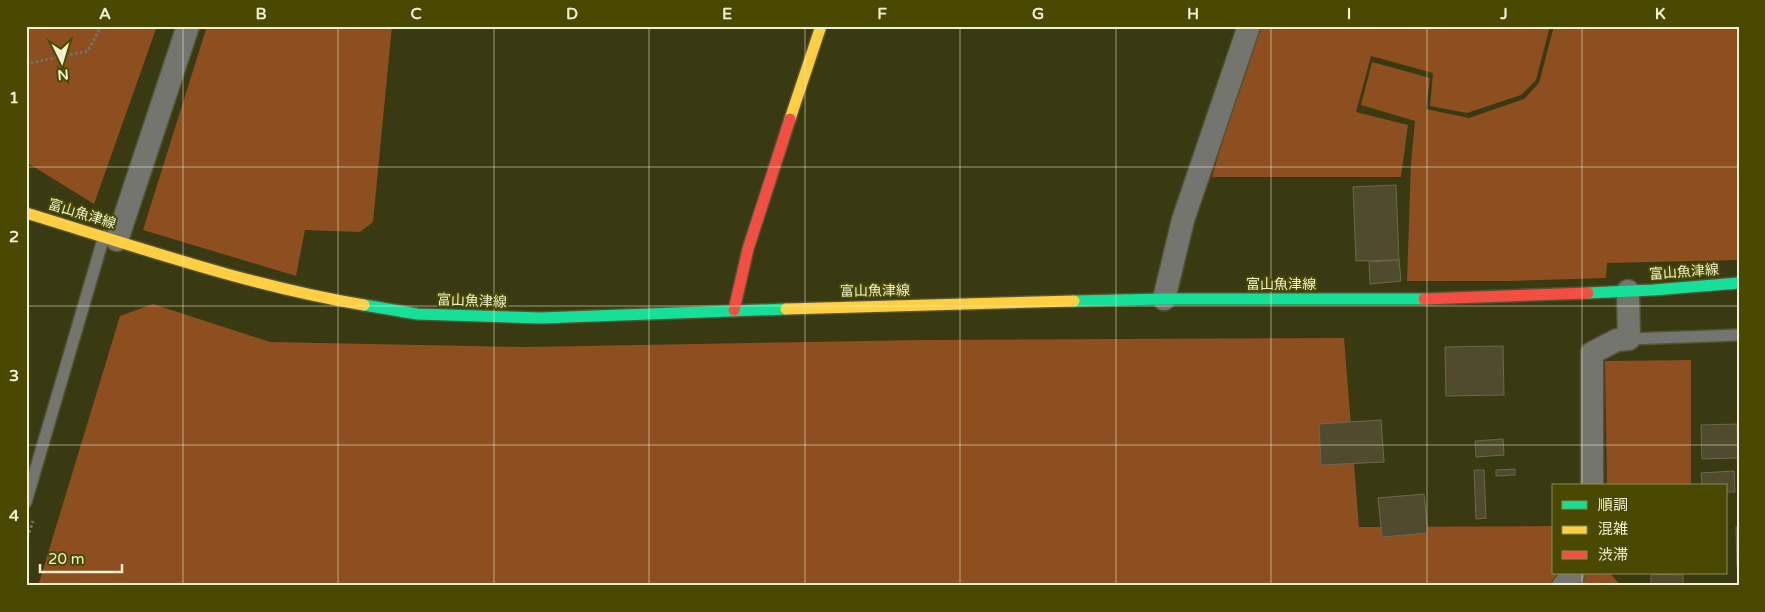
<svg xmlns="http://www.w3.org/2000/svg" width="1765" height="612" font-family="'Varela Round','Noto Sans JP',sans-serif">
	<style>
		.green { fill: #8d4e20 }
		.building { fill: #504b2e; stroke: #6d694c }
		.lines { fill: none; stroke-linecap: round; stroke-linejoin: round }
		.lane-casing { stroke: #535334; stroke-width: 14 }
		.street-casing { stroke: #535334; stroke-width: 25 }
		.fast-casing { stroke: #535334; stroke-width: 14 }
		.slow-casing { stroke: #535334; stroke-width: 14 }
		.jam-casing { stroke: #535334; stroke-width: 14 }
		.path { stroke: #74746c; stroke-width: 3; stroke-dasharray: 2.5 2.5; stroke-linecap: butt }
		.lane { stroke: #757570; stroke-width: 11 }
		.street { stroke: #757570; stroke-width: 22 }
		.fast { stroke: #16e098; stroke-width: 11 }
		.slow { stroke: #ffcf43; stroke-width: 11 }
		.jam { stroke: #f24e42; stroke-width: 11 }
		.grid { fill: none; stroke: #eff1d1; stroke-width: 1; stroke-opacity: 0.55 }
		.labels { text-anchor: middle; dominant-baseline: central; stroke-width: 4; stroke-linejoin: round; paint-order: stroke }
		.street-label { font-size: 14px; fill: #eff1d1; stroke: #494902 }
		.neatline { fill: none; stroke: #eff1d1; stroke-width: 2 }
		.grid-label { font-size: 16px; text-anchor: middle; font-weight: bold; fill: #eff1d1 }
	</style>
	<rect width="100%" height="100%" fill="#393912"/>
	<!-- green -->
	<g class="green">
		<polygon points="26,26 157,26 94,204 26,162"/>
		<polygon points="207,26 392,26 373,222 360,232 305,230 296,276 143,230"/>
		<polygon points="1260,26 1550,26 1536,80 1521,95 1467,113 1430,106 1433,73 1371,56 1356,112 1408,125 1401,177 1212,177 1237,92"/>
		<polygon points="1554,26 1739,26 1739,260 1607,263 1606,278 1510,281 1407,281 1411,163 1415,121 1361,105 1372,62 1430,78 1426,109 1469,118 1524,99 1539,83"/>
		<polygon points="153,304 270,342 526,347 923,340 1344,338 1359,527 1554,526 1554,573 1610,573 1621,586 38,586 120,316"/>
		<polygon points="1691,360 1691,486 1607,486 1605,361"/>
	</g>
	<!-- building -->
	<g class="building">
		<polygon points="1396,185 1399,260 1356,261 1353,187"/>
		<polygon points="1399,260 1401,281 1370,284 1369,262"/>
		<polygon points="1503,346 1504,395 1446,396 1445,347"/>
		<polygon points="1381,420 1384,462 1321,465 1319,424"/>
		<polygon points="1737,424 1738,458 1702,459 1701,425"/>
		<polygon points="1503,439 1504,455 1476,457 1475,441"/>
		<polygon points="1515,469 1515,475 1496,476 1496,470"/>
		<polygon points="1474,470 1484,470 1486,518 1476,519"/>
		<polygon points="1734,471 1735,492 1726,492 1726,486 1702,486 1701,473"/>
		<polygon points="1424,494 1428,533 1382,537 1378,498"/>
		<polygon points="1736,527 1739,527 1739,567 1737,567"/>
		<polygon points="1651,574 1683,575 1683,586 1651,586"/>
	</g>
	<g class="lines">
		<defs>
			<g id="lane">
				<polyline points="1629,339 1739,335"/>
				<polyline points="26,502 104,236"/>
			</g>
			<g id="street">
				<polyline points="117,240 188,26"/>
				<polyline points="1164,299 1183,220 1249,26"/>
				<polyline points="1592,486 1592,353 1617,340 1629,339 1628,291"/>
				<polyline points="1563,586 1574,573"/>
			</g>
			<g id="fast">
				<polyline points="1588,293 1653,290 1739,283"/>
				<polyline points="1074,301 1164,299 1424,299"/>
				<polyline points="364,305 417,314 541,318 786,309"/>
			</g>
			<g id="slow">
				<polyline points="790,119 821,26"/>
				<path d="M26 213C138 247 249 286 364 305"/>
				<polyline points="786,309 1074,301"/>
			</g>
			<g id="jam">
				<polyline points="1424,299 1588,293"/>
				<polyline points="734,310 748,249 790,119"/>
			</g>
		</defs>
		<!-- lane casing -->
		<use href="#lane" class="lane-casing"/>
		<!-- street casing -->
		<use href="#street" class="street-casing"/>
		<!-- fast casing -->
		<use href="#fast" class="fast-casing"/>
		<!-- slow casing -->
		<use href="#slow" class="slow-casing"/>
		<!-- jam casing -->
		<use href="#jam" class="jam-casing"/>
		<!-- path -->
		<g class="path">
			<polyline points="26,64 88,51 101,26"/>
			<polyline points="26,542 33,521"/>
		</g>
		<!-- lane -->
		<use href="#lane" class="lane"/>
		<!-- street -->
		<use href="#street" class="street"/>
		<!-- fast -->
		<use href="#fast" class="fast"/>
		<!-- slow -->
		<use href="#slow" class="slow"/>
		<!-- jam -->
		<use href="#jam" class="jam"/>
	</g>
	<!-- grid -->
	<path class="grid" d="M183 26V586M338 26V586M494 26V586M649 26V586M805 26V586M960 26V586M1116 26V586M1271 26V586M1427 26V586M1582 26V486M26 167H1739M26 306H1739M26 445H1739M1582 573V586"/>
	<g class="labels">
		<!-- street labels -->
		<g class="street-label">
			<text transform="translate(82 214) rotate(17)">富山魚津線</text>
			<text transform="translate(1684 272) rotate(-4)">富山魚津線</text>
			<text x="1281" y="284">富山魚津線</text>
			<text transform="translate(875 291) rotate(-1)">富山魚津線</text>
			<text transform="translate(472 301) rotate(2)">富山魚津線</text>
		</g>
	</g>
	<!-- border -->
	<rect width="1765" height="612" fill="none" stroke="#494902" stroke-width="55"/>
	<!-- legend -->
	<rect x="1552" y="484" width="175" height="90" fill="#494902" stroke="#8b8c55"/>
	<rect x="1562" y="501" width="25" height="8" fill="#16e098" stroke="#8b8c55"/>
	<text x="1598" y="510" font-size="15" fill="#eff1d1">順調</text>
	<rect x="1562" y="526" width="25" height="8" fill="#ffcf43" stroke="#8b8c55"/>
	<text x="1598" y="534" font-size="15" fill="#eff1d1">混雑</text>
	<rect x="1562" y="551" width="25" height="8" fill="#f24e42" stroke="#8b8c55"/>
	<text x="1598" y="560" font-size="15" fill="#eff1d1">渋滞</text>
	<!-- north arrow -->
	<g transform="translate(62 62) rotate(175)" stroke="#494902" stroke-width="4" paint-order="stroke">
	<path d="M0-4L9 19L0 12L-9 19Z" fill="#eff1d1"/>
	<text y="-8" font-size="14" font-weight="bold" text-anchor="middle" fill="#eff1d1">N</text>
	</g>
	<!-- scale -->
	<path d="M40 564v8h82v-8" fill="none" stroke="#eff1d1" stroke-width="2.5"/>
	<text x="48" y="564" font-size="15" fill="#eff1d1" stroke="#494902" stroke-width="4" paint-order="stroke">20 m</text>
	<rect x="28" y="28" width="1710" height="556" class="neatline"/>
	<g class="grid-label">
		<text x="105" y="19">A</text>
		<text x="261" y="19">B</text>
		<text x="416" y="19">C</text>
		<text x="572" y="19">D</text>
		<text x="727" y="19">E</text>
		<text x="882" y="19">F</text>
		<text x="1038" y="19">G</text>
		<text x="1193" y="19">H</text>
		<text x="1349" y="19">I</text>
		<text x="1504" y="19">J</text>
		<text x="1660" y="19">K</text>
		<text x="14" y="103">1</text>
		<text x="14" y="242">2</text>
		<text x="14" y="381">3</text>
		<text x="14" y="521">4</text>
	</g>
</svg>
